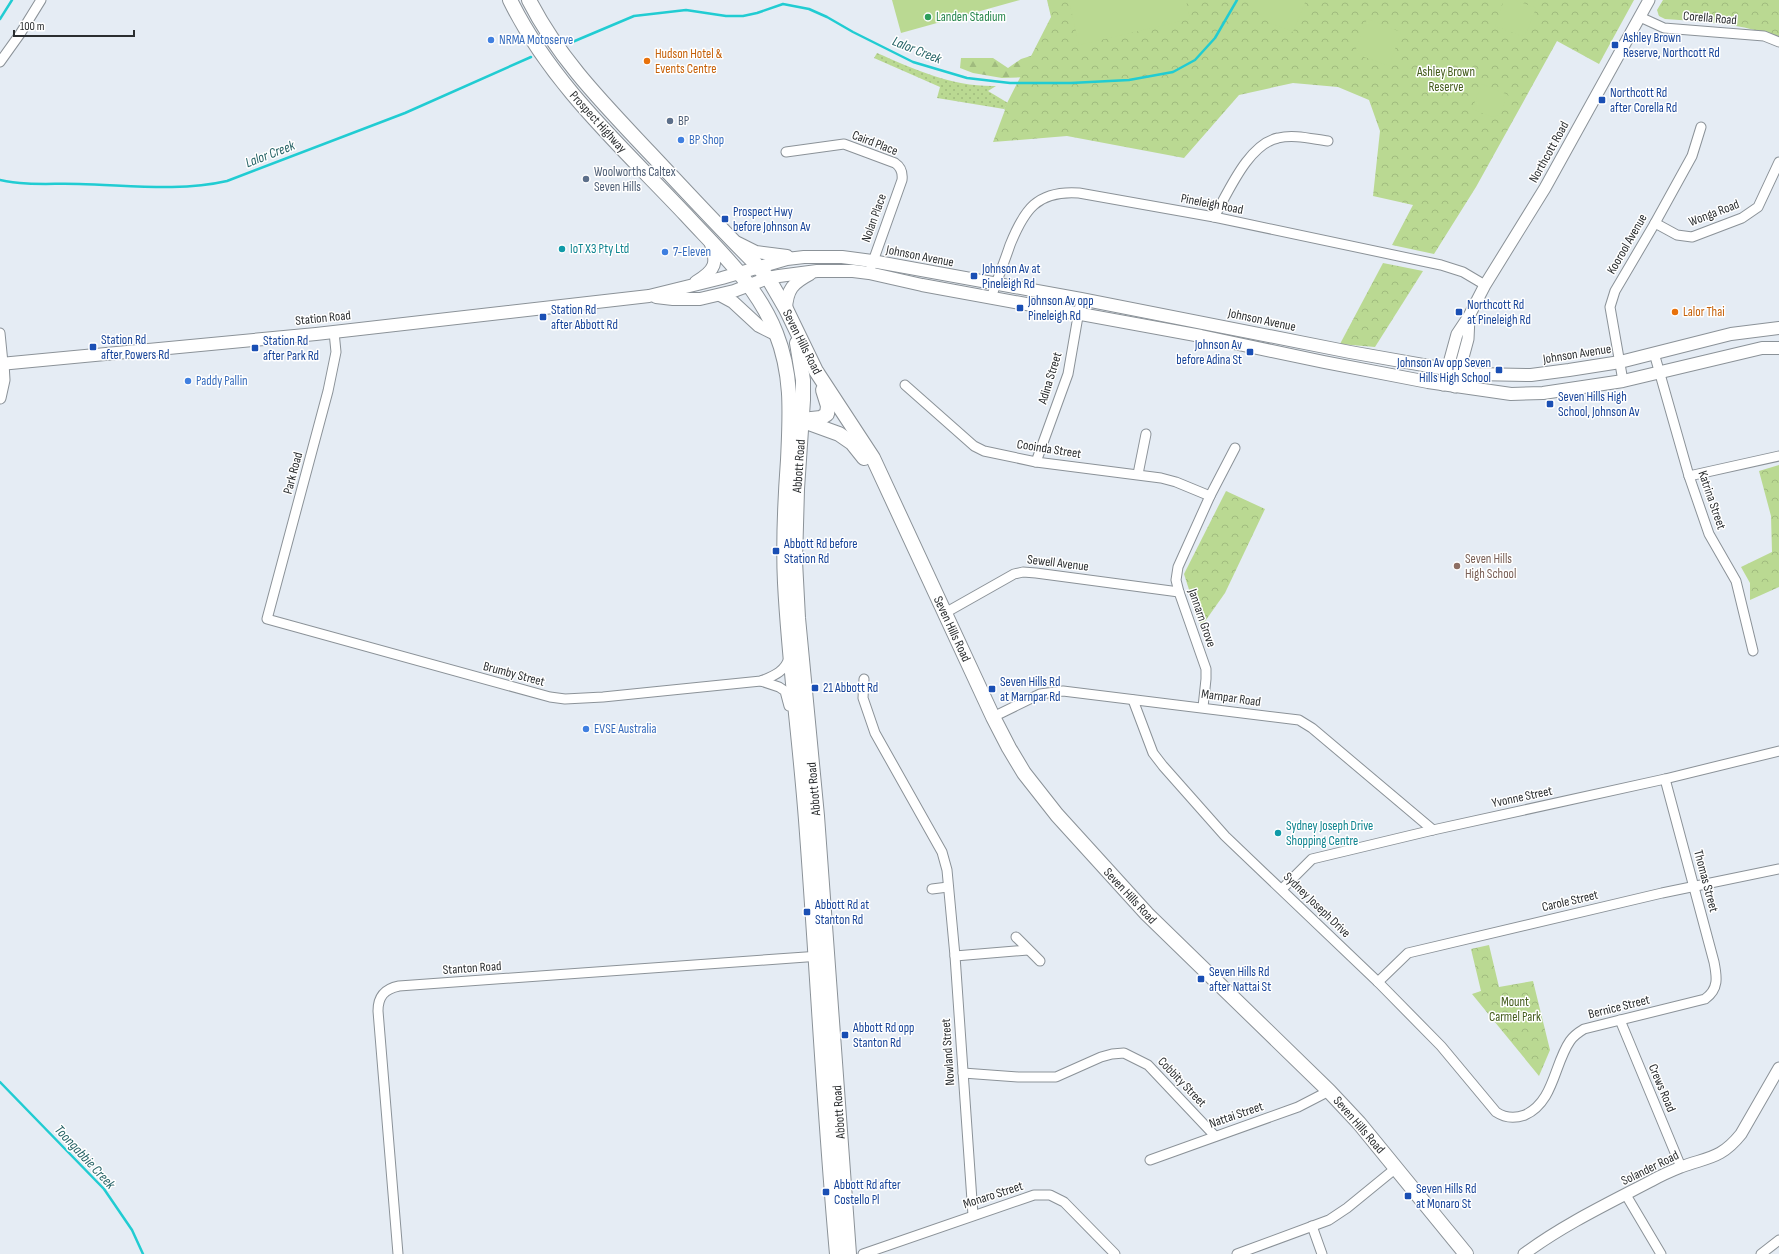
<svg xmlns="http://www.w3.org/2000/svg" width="1779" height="1254" font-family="'Sofia Sans Condensed',sans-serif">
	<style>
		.grass { fill: url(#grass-dots) }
		.forest { fill: url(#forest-firs) }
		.park { fill: url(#park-crowns) }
		.pitch { fill: #bad992 }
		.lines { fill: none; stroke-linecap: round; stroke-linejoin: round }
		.stream { stroke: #21ccd2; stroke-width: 2.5 }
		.minor-casing { stroke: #8b9298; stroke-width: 11 }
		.tertiary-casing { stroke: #8b9298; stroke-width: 13 }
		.secondary-casing { stroke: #8b9298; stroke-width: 14 }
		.primary-casing { stroke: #8b9298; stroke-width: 16 }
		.minor { stroke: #fff; stroke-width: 9 }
		.tertiary { stroke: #fff; stroke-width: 11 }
		.secondary { stroke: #fff; stroke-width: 12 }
		.primary { stroke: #fff; stroke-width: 14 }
		.leisure-dot { fill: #2e9e5b; stroke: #fff; stroke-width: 1.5 }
		.shop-dot { fill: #3f7fe0; stroke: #fff; stroke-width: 1.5 }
		.transit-dot { fill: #1a4fb4; stroke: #fff; stroke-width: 1.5 }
		.food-dot { fill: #e8710a; stroke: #fff; stroke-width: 1.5 }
		.service-dot { fill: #5c6f8a; stroke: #fff; stroke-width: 1.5 }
		.culture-dot { fill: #0f9aa8; stroke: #fff; stroke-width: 1.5 }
		.education-dot { fill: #8d6e63; stroke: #fff; stroke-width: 1.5 }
		.labels { text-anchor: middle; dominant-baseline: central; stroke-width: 3; stroke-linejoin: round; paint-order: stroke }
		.leisure-label { font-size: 13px; fill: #27864d; stroke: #fff; text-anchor: start }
		.street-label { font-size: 13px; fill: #2b2e30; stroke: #fff }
		.transit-label { font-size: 13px; fill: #164399; stroke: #fff; text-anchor: start }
		.shop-label { font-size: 13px; fill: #366cbe; stroke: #fff; text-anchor: start }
		.food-label { font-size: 13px; fill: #c56008; stroke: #fff; text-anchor: start }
		.park-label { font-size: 13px; fill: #435b1b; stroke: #fff }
		.service-label { font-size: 13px; fill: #4e5e75; stroke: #fff; text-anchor: start }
		.culture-label { font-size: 13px; fill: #0d838f; stroke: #fff; text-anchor: start }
		.education-label { font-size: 13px; fill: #785e54; stroke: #fff; text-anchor: start }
		.water-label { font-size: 14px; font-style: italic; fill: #256265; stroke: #fff }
	</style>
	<defs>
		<pattern id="grass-dots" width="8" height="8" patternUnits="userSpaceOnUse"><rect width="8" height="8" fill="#bad992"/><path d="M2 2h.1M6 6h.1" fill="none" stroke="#a0bb7e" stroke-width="1.8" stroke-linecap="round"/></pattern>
		<pattern id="forest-firs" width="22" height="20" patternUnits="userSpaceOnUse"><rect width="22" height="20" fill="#bad992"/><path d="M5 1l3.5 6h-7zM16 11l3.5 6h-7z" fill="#a0bb7e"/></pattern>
		<pattern id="park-crowns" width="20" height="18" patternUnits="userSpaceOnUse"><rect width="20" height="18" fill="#bad992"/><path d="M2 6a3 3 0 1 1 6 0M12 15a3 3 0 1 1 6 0" fill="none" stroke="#a0bb7e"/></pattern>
	</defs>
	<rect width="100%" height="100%" fill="#e5ecf4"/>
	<!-- grass -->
	<path class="grass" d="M877 53C916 70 953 87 996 86L988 91 1008 103 1004 109 937 98 940 87 874 58Z"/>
	<!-- forest -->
	<polygon class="forest" points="1040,53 1109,74 1002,78 973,73 960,68 961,58 993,58 1008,68 1021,59"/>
	<!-- park -->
	<g class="park">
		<polygon points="1047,0 1634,0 1599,64 1557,41 1476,187 1434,254 1392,245 1413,205 1373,196 1380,131 1369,100 1338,87 1293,83 1239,95 1184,158 1067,136 993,142 1005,110 1004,109 1051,17"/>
		<path d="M1663 0H1779V38C1743 23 1704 22 1665 19L1659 16 1657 10Z"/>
		<polygon points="1383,263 1423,271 1375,347 1340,344"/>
		<polygon points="1779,465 1779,587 1750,600 1750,583 1741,567 1772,552 1771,516 1759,471"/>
		<polygon points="1226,491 1265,509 1225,593 1201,627 1184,574"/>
		<polygon points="1489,945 1499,987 1533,981 1550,1050 1539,1076 1472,994 1481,991 1471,949"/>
	</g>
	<!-- pitch -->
	<g class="pitch">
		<polygon points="892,0 1020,0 901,33"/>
		<polygon points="1069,0 1186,0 1190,19 1079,45"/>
		<polygon points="1261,0 1306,0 1293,32 1268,22 1259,4"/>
		<polygon points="1504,0 1515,0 1536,8 1527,32 1521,36 1495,26"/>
		<polygon points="1367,19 1401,32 1389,66 1359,55 1356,48"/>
		<polygon points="1482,84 1508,95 1499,115 1492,117 1472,109"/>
	</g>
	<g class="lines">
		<!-- stream -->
		<g class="stream">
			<polyline points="0,19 12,0"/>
			<polyline points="570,43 634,16 686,10 726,16 743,16 757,13 783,4 809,9 827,17 853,32 913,62 967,78 1010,83 1071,83 1129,80 1173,72 1195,60 1215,38 1237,0"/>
			<path d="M0 180C26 186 53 183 79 184 128 185 179 192 227 181L405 113 531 57"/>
			<polyline points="0,1082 104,1189 132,1230 143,1254"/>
		</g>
		<defs>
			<g id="minor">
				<polyline points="1640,17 1664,28 1764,36 1779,42"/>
				<polyline points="0,62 20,34 41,0"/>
				<path d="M786 152 844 144 895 163C901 167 903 172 902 180L871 267"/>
				<path d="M1214 217C1228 193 1248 144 1278 138 1294 134 1312 139 1328 141"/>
				<polyline points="1655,223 1677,235 1692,237 1742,218 1758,207 1779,162"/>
				<path d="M991 298C997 280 1004 263 1010 245 1024 210 1037 190 1079 193L1214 217 1441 265 1463 272 1485 285"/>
				<path d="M334 332 336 352 328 391 267 619 550 697 565 699 603 697 761 681C773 676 785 672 789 658"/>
				<polyline points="0,333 3,363"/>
				<polyline points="1654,353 1689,476 1709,534 1736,581 1753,651"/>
				<polyline points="1623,381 1610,307 1615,291 1655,223 1692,156 1701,127"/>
				<polyline points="905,385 974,446 984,451 1036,462 1161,478 1176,482 1210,496"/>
				<polyline points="1036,462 1068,374 1081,299"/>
				<polyline points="1138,474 1146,434"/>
				<polyline points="1689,476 1779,456"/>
				<polyline points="945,613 1014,574 1023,572 1036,573 1179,592"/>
				<polyline points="864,679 863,698 875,733 942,852 947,870 955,956 973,1215"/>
				<polyline points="761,681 779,687 785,691 789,706"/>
				<path d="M1133 700 1153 753 1163 766 1225 836 1378 982 1441 1046 1496 1112C1505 1118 1514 1119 1525 1115 1554 1102 1554 1064 1570 1041 1574 1035 1579 1032 1584 1029L1705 999C1719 989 1717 977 1714 962L1665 779"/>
				<polyline points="1203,707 1206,679 1206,669 1179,592 1176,580 1178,567 1210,496 1235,448"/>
				<polyline points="993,717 1040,694 1063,691 1299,720 1312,728 1433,830"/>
				<polyline points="932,889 948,887"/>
				<polyline points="1282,889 1312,859 1433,830 1665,779 1779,751"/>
				<polyline points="1016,937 1040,961"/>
				<polyline points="955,956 1028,950"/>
				<polyline points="1378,982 1408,953 1662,893 1779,869"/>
				<polyline points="1620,1020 1681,1167"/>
				<polyline points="963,1073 1018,1077 1056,1077 1101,1057 1112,1054 1124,1053 1148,1065 1215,1136"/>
				<polyline points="1150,1160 1298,1107 1329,1091"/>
				<polyline points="1626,1195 1661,1254"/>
				<polyline points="1312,1226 1322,1254"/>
				<path d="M398 1254 378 1011C378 997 384 989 399 986L820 956"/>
				<polyline points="863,1254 1034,1195 1050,1195 1064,1202 1115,1254"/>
				<polyline points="1237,1254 1329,1220 1347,1208 1396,1168"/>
				<polyline points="1761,1254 1779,1240"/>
			</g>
			<g id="tertiary">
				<polyline points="1443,385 1457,334 1469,316 1485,285 1545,188 1649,0"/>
				<polyline points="1455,387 1468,339 1469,317"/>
				<polyline points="0,398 4,380 3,363"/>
				<path d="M1524 1254C1563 1225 1607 1204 1651 1181 1660 1176 1671 1171 1681 1167 1708 1157 1721 1159 1741 1134L1779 1068"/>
			</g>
			<g id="secondary">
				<polyline points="738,243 756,252 787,256"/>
				<path d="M696 282C716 270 718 263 710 241"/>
				<polyline points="720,295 733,302 759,326 777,335"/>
				<polyline points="656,297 673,299 700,299 734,291 768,278 779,276 817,271 853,271 869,273 922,285 1201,336 1324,362 1428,382 1511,394 1543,393 1623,381 1762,348 1779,348"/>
				<path d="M786 309C787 289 793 283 810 274"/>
				<polyline points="0,364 316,334 649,296 722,278 787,259 804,257 842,257 872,261 1081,299 1350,352 1474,374 1531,375 1569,370 1620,362 1731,334 1779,328"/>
			</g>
			<g id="primary">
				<path d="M510 0C551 84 623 148 686 215 720 252 757 285 776 333 793 376 790 415 788 460 785 501 783 542 785 583 789 662 800 741 806 820 817 964 824 1110 837 1254"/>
				<path d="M529 0C559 59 604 104 649 152 683 188 717 225 752 260L768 278 786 309 816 371 873 458 993 717 1009 748 1024 773 1057 815 1147 914 1329 1091 1359 1123 1466 1254"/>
				<polyline points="797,343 803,380 803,400 797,489 795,561 798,618 817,816 849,1254"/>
				<polyline points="795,418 839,434 852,443 864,458"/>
				<polyline points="802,420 821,418 827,414 828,406 823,390"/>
			</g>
		</defs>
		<!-- minor casing -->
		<use href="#minor" class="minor-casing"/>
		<!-- tertiary casing -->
		<use href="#tertiary" class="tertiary-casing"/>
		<!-- secondary casing -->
		<use href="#secondary" class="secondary-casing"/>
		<!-- primary casing -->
		<use href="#primary" class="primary-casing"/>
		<!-- minor -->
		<use href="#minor" class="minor"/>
		<!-- tertiary -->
		<use href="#tertiary" class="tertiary"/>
		<!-- secondary -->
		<use href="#secondary" class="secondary"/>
		<!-- primary -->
		<use href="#primary" class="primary"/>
	</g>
	<!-- markers -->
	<circle class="leisure-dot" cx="928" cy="17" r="4"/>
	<g class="shop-dot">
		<circle cx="491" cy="40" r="4"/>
		<circle cx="681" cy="140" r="4"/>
		<circle cx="665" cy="252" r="4"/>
		<circle cx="188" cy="381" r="4"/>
		<circle cx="586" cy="729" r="4"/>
	</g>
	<g class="transit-dot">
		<rect x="1611" y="41" width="8" height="8" rx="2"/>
		<rect x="1598" y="96" width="8" height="8" rx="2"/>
		<rect x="721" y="215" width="8" height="8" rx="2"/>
		<rect x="970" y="272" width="8" height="8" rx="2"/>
		<rect x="1016" y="304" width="8" height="8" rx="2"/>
		<rect x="1455" y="308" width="8" height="8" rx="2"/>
		<rect x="539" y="313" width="8" height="8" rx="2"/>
		<rect x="89" y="343" width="8" height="8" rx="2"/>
		<rect x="251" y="344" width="8" height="8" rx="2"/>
		<rect x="1246" y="348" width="8" height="8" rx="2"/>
		<rect x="1495" y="366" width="8" height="8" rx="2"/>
		<rect x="1546" y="400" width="8" height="8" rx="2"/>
		<rect x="772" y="547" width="8" height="8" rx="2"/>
		<rect x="811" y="684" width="8" height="8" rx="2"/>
		<rect x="988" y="685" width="8" height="8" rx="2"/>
		<rect x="803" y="908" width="8" height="8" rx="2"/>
		<rect x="1197" y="975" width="8" height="8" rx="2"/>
		<rect x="841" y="1031" width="8" height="8" rx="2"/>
		<rect x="822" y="1188" width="8" height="8" rx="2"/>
		<rect x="1404" y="1192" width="8" height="8" rx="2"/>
	</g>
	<g class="food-dot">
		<circle cx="647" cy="61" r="4"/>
		<circle cx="1675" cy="312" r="4"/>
	</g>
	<g class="service-dot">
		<circle cx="670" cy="121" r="4"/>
		<circle cx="586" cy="179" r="4"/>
	</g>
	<g class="culture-dot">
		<circle cx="562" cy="249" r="4"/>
		<circle cx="1278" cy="833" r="4"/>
	</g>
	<circle class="education-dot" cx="1457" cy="566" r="4"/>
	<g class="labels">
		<!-- leisure labels -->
		<g class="leisure-label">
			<text x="936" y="17">Landen Stadium</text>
		</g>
		<!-- street labels -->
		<g class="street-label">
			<text transform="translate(1710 18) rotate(5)">Corella Road</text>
			<text transform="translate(598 122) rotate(48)">Prospect Highway</text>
			<text transform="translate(875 143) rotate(21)">Caird Place</text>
			<text transform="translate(1549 152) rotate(-61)">Northcott Road</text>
			<text transform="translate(1212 204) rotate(11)">Pineleigh Road</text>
			<text transform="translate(1714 213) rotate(-21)">Wonga Road</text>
			<text transform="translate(874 218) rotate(-70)">Nolan Place</text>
			<text transform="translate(1627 244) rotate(-60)">Koorool Avenue</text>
			<text transform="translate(920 256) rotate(11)">Johnson Avenue</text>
			<text transform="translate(323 318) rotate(-6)">Station Road</text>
			<text transform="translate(1262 320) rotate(12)">Johnson Avenue</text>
			<text transform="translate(802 342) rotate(63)">Seven Hills Road</text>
			<text transform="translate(1577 354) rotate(-9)">Johnson Avenue</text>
			<text transform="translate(1050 378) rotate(-73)">Adina Street</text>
			<text transform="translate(1049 449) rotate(9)">Cooinda Street</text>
			<text transform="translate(799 466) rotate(-86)">Abbott Road</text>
			<text transform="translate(293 473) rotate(-75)">Park Road</text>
			<text transform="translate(1712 500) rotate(71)">Katrina Street</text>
			<text transform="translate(1058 563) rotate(7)">Sewell Avenue</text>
			<text transform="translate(1202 618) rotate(71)">Jannarn Grove</text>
			<text transform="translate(952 629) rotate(65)">Seven Hills Road</text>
			<text transform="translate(514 674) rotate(15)">Brumby Street</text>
			<text transform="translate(1231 698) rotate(8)">Marnpar Road</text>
			<text transform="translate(814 789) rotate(-95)">Abbott Road</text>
			<text transform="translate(1522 797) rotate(-12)">Yvonne Street</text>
			<text transform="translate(1706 881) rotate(75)">Thomas Street</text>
			<text transform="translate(1130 896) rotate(47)">Seven Hills Road</text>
			<text transform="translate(1570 901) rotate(-13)">Carole Street</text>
			<text transform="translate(1317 905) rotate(44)">Sydney Joseph Drive</text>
			<text transform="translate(472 968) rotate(-4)">Stanton Road</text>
			<text transform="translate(1619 1007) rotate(-14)">Bernice Street</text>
			<text transform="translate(948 1052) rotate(-94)">Nowland Street</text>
			<text transform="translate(1182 1082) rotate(46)">Cobbity Street</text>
			<text transform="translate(1662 1088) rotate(67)">Crews Road</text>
			<text transform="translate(839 1112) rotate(-94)">Abbott Road</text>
			<text transform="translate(1236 1115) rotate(-19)">Nattai Street</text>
			<text transform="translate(1359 1125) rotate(49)">Seven Hills Road</text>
			<text transform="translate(1650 1168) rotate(-26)">Solander Road</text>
			<text transform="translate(993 1195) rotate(-18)">Monaro Street</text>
		</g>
		<!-- transit labels -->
		<g class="transit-label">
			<text x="1623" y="38">Ashley Brown<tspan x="1623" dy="15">Reserve, Northcott Rd</tspan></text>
			<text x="1610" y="93">Northcott Rd<tspan x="1610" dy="15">after Corella Rd</tspan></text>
			<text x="733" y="212">Prospect Hwy<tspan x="733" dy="15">before Johnson Av</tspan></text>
			<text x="982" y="269">Johnson Av at<tspan x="982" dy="15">Pineleigh Rd</tspan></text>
			<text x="1028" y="301">Johnson Av opp<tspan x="1028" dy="15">Pineleigh Rd</tspan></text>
			<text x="1467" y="305">Northcott Rd<tspan x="1467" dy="15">at Pineleigh Rd</tspan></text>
			<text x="551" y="310">Station Rd<tspan x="551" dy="15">after Abbott Rd</tspan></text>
			<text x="101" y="340">Station Rd<tspan x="101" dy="15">after Powers Rd</tspan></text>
			<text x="263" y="341">Station Rd<tspan x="263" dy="15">after Park Rd</tspan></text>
			<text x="1242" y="345" text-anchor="end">Johnson Av<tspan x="1242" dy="15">before Adina St</tspan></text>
			<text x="1491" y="363" text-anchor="end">Johnson Av opp Seven<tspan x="1491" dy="15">Hills High School</tspan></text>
			<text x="1558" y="397">Seven Hills High<tspan x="1558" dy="15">School, Johnson Av</tspan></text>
			<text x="784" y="544">Abbott Rd before<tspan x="784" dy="15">Station Rd</tspan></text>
			<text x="1000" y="682">Seven Hills Rd<tspan x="1000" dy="15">at Marnpar Rd</tspan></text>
			<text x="823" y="688">21 Abbott Rd</text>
			<text x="815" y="905">Abbott Rd at<tspan x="815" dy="15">Stanton Rd</tspan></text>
			<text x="1209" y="972">Seven Hills Rd<tspan x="1209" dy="15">after Nattai St</tspan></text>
			<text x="853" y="1028">Abbott Rd opp<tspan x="853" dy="15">Stanton Rd</tspan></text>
			<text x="834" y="1185">Abbott Rd after<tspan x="834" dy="15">Costello Pl</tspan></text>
			<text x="1416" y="1189">Seven Hills Rd<tspan x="1416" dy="15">at Monaro St</tspan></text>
		</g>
		<!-- shop labels -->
		<g class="shop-label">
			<text x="499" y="40">NRMA Motoserve</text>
			<text x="689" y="140">BP Shop</text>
			<text x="673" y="252">7-Eleven</text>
			<text x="196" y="381">Paddy Pallin</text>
			<text x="594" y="729">EVSE Australia</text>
		</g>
		<!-- food labels -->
		<g class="food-label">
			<text x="655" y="54">Hudson Hotel &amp;<tspan x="655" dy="15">Events Centre</tspan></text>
			<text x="1683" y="312">Lalor Thai</text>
		</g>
		<!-- park labels -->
		<g class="park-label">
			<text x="1446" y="72">Ashley Brown<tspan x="1446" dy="15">Reserve</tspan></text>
			<text x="1515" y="1002">Mount<tspan x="1515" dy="15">Carmel Park</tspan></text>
		</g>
		<!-- service labels -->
		<g class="service-label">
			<text x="678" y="121">BP</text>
			<text x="594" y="172">Woolworths Caltex<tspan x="594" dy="15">Seven Hills</tspan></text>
		</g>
		<!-- culture labels -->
		<g class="culture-label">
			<text x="570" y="249">IoT X3 Pty Ltd</text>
			<text x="1286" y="826">Sydney Joseph Drive<tspan x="1286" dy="15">Shopping Centre</tspan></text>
		</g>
		<!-- education labels -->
		<g class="education-label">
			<text x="1465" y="559">Seven Hills<tspan x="1465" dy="15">High School</tspan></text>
		</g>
		<!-- water labels -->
		<g class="water-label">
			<text transform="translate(917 50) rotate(22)">Lalor Creek</text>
			<text transform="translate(270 154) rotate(-21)">Lalor Creek</text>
			<text transform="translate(85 1157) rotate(47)">Toongabbie Creek</text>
		</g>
	</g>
	<!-- scale -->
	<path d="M14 30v6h120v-6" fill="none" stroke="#2b2e30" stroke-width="2"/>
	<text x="20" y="30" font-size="12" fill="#2b2e30" stroke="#ffffff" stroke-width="3" paint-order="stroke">100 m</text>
</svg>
